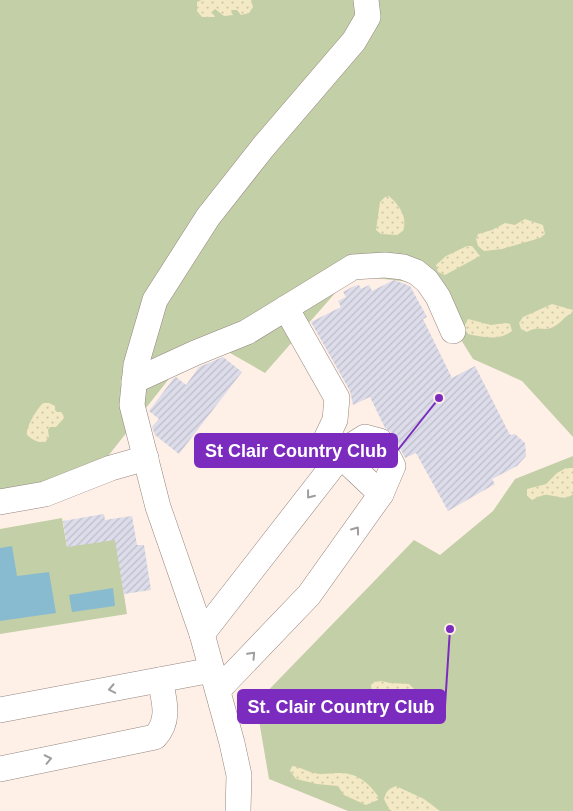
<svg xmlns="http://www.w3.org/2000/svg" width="573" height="811" font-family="Helvetica,sans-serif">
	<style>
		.green { fill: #c3cfa7 }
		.sand { fill: url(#sand-dots) }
		.water { fill: #89bbd0 }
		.building { fill: url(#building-hatch) }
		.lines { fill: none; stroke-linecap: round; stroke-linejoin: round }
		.minor-casing { stroke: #94867f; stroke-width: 26 }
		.minor { stroke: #fff; stroke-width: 25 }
		.oneway { stroke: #a09e9c }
		.leader { fill: none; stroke: #7b2cbf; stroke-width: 2 }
		.callout-dot { fill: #7b2cbf; stroke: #fff0e7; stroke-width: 2 }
		.callout { fill: #7b2cbf; stroke: #7b2cbf; stroke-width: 2 }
		.callout-label { font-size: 18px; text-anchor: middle; font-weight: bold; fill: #fff }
	</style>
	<defs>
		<pattern id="sand-dots" width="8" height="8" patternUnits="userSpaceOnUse" patternTransform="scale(1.25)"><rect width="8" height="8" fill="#f3e9c4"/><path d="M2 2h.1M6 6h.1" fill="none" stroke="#d1c8a8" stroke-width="1.8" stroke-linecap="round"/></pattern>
		<pattern id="building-hatch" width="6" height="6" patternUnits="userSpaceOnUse" patternTransform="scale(1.25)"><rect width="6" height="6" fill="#dddcea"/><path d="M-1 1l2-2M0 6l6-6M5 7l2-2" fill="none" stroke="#bebdc9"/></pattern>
	</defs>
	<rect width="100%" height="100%" fill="#fff0e7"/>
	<!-- green -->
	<g class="green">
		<polygon points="0,0 573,0 573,437 522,381 473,359 426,284 351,275 265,373 202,337 86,484 0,493"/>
		<polygon points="573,456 573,811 348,811 269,779 256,703 414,540 440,555 493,511 515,479"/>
		<polygon points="62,518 67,547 120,531 117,549 127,614 0,634 0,529"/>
	</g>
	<!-- sand -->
	<g class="sand">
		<polygon points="201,0 251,0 253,7 249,13 241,15 237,10 231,10 233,15 224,16 215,9 212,12 215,17 202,17 197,11 197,2"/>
		<path d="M389 196C399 205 408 217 403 231L397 235 381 234 376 230 380 202 385 197Z"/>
		<polygon points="525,219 543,225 545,234 540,238 502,249 484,251 478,246 476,239 478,234 492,230 505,223 515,225"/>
		<polygon points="467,246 472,246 480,256 445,275 438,272 436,265 446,256"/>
		<path d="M552 304 573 310 572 313C564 316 560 325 551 328 543 331 538 325 527 332L521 329 519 323 523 317Z"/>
		<path d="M468 319 491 325 506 323 510 324 512 331C499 341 482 337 468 334L464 327Z"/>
		<path d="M43 403H49L55 406V410L57 412H62L64 418 56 427H50L48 430 49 437 45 442C38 443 33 440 27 435 26 426 37 409 43 403Z"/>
		<path d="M566 468H573V494C565 501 558 496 548 495 543 494 537 498 532 500L527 496V489L546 484 557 473Z"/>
		<polygon points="382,681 390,683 409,684 421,696 423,701 420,705 414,707 396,696 379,699 372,693 371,685 374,682"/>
		<path d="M292 766C301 767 306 771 314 773 322 775 330 773 338 773 357 773 367 781 378 796V800L366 805 344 795 338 786 317 784 296 779 290 771Z"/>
		<path d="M396 786 424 799 440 811H392L389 809 384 799C386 792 388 789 396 786Z"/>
	</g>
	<!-- water -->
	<g class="water">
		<polygon points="12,546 17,576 49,572 56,613 0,621 0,548"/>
		<polygon points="113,588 115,606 72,612 69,595"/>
	</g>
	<!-- building -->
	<g class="building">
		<polygon points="394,280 410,286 427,317 423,319 452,378 475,366 510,435 515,434 525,443 526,456 517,466 492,479 495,484 448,511 416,453 405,458 393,434 385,428 370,397 353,405 350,391 311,322 341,307 338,301 346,297 343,292 352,287 359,285 361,289 369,285 372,291"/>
		<polygon points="223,357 242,372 179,454 155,435 152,427 159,419 149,411 174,378 176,377 186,385 199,367"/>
		<polygon points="104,514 105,520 132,516 137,545 144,545 151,590 124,594 115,540 67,547 63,521"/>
	</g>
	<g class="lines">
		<defs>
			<g id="minor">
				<polyline points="286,308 337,398 335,420 325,441 381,494"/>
				<polyline points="134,381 195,353 247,332 353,267 385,265 403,267 416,272 427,281 438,297 453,331"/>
				<polyline points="0,502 45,494 111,468 146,458"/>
				<polyline points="202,634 335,463 349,447 365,437 380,441 393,466 381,494 309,595 218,690"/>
				<polyline points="0,710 212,670"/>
				<path d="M0 769 155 737C171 720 164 700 160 680"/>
				<polyline points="238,811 239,775 232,743 202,634 158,507 132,405 136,365 155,300 208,217 264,146 354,41 368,17 366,0"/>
			</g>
		</defs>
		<!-- minor casing -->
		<use href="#minor" class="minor-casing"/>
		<!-- minor -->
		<use href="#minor" class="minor"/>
	</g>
	<!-- one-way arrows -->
	<defs><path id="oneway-chevron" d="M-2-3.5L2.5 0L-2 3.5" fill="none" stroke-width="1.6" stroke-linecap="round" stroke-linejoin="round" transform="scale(1.25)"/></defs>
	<g class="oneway">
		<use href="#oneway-chevron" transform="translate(310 495) rotate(128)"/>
		<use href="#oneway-chevron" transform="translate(356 530) rotate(-54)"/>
		<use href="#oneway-chevron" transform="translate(252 655) rotate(-47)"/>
		<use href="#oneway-chevron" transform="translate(112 689) rotate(169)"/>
		<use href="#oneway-chevron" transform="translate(48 759) rotate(-12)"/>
	</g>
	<!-- callouts -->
	<path class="leader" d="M439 398L397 451M450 629L445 706"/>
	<g class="callout-dot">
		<circle cx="439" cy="398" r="5"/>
		<circle cx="450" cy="629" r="5"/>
	</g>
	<g class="callout">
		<rect x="195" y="434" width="202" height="33" rx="5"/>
		<rect x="238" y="690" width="207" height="33" rx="5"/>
	</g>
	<g class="callout-label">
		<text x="296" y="457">St Clair Country Club</text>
		<text x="341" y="713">St. Clair Country Club</text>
	</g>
</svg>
